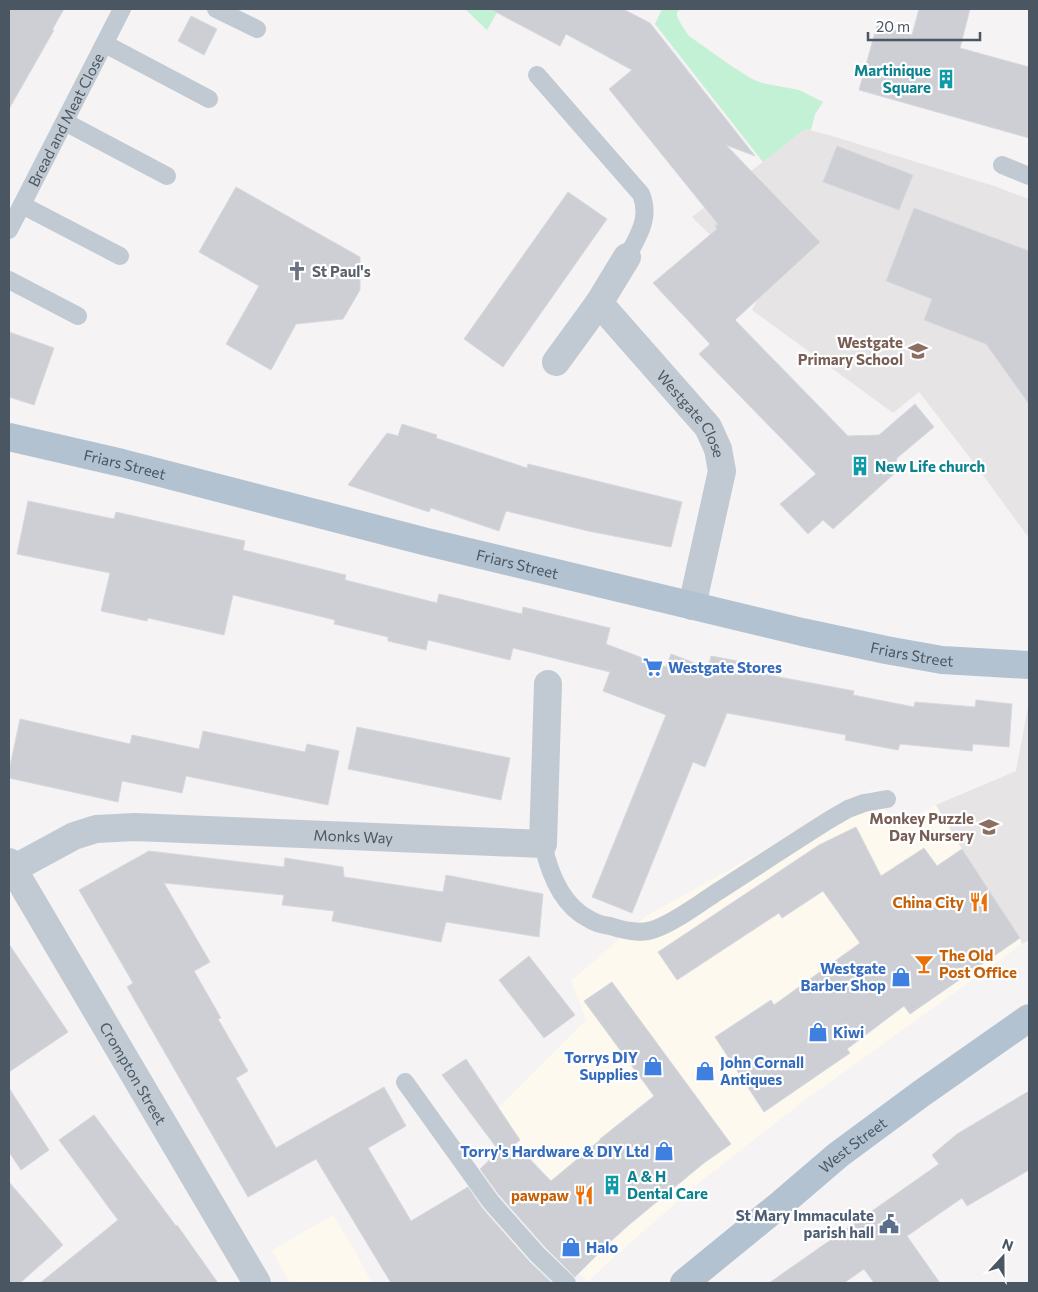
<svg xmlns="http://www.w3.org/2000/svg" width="1038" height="1292" font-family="Commissioner,sans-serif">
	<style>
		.commercial { fill: #fdf9ef }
		.education { fill: #e6e4e5 }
		.green { fill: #c3f1d5 }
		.building { fill: #cdcfd5; stroke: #d7d9de }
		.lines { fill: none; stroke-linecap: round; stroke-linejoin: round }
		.lane { stroke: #c1cad2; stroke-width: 18 }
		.street { stroke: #c1cad2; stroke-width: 28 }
		.primary { stroke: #b3c2d1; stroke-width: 28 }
		.labels { text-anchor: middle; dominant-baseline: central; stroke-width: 4.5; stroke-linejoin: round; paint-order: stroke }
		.culture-label { font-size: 15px; font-weight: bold; fill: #0d838f; stroke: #fff; text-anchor: start }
		.street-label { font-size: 15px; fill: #4a5661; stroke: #fff }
		.worship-label { font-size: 15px; font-weight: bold; fill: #5b616d; stroke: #fff; text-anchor: start }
		.education-label { font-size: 15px; font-weight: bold; fill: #785e54; stroke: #fff; text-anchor: end }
		.shop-label { font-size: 15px; font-weight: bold; fill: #366cbe; stroke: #fff; text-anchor: start }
		.food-label { font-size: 15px; font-weight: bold; fill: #c56008; stroke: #fff; text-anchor: end }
		.service-label { font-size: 15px; font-weight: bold; fill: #4e5e75; stroke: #fff; text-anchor: end }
	</style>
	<rect width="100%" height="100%" fill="#f5f3f3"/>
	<!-- commercial -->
	<g class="commercial">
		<polygon points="872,790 896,826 936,805 962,849 1020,938 1022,944 805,1100 695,1186 612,1259 587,1282 579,1273 552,1182 492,1114 586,1020 571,981 646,916"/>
		<polygon points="333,1215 355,1251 372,1283 290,1283 272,1250"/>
	</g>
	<!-- education -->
	<g class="education">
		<polygon points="805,129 829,135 994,186 1029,199 1029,538 971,459 919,392 893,413 752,310 764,288 692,217"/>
		<polygon points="1029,701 1029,940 1022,944 1020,938 962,849 936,805 1016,771"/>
	</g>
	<!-- green -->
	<g class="green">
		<polygon points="465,9 499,9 487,30"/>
		<polygon points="662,9 679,9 677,13 677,16 682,26 689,36 730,65 752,79 762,83 799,90 823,102 815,114 811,130 805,129 763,162 655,24"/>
	</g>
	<!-- building -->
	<g class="building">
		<polygon points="9,9 64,9 52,30 54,30 9,109"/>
		<polygon points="490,9 623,9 650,23 755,156 726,145 820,242 735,320 848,436 879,435 915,404 934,427 897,458 894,474 833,529 823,520 808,534 780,504 816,474 699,354 710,344 653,283 717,229 715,226 718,224 609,89 632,70 566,34 560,46"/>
		<polygon points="919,9 970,9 960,48 1029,67 1029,138 859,90 877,25 912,35"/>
		<polygon points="191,16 217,29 204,55 178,41"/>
		<polygon points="837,146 913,175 899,210 823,182"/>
		<polygon points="236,187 360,257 360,290 343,319 296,324 271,370 226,344 259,286 199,252"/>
		<polygon points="568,192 607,219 503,367 464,339"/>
		<polygon points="914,208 1029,251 1029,404 986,344 924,320 932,299 886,281"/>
		<polygon points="9,332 54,348 34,405 9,397"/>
		<polygon points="402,424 437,435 436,438 527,468 528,464 682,502 671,547 588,531 506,511 499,531 431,508 429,512 348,485 387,433 398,436"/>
		<polygon points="28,501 114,519 116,512 245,541 243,550 346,575 345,580 437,603 439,594 522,614 523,607 610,628 606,644 666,667 671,654 708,668 711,656 749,663 747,671 854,691 853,695 914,707 915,702 975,707 976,700 1012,704 1009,747 973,744 972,751 900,744 898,750 845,740 846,735 727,713 705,767 693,762 632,913 592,897 666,715 603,691 610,672 513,648 510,660 428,640 426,650 388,641 388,637 334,624 335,620 233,595 224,635 148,618 147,621 101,611 110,573 17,554"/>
		<polygon points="20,719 130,744 132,735 199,749 203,731 305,752 307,744 339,751 328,805 186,776 182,793 122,781 118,802 9,778 9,771"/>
		<polygon points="357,727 510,758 501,800 348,769"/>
		<polygon points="856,827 881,876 924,848 937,866 962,849 1020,938 910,1014 904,1006 847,1049 850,1053 764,1112 715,1037 771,1000 774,1005 860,943 823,891 782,918 779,913 677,980 658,952 819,845"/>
		<polygon points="149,851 284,867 285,858 343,867 344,877 443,892 446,875 543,894 539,937 446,922 441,942 332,921 334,911 282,905 284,895 164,883 210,962 194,971 221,1018 218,1019 248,1071 236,1078 276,1148 384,1087 406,1126 368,1148 411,1221 468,1187 483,1209 529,1261 552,1283 391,1283 316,1159 248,1197 127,987 133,983 79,890"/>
		<polygon points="9,944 68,1032 9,1072"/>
		<polygon points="529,956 575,1015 544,1038 499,980"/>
		<polygon points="612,982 731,1144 704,1163 630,1224 610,1242 575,1277 545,1247 499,1195 480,1169 499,1151 442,1075 466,1059 520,1140 515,1144 551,1181 600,1140 600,1139 654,1096 584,1001"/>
		<polygon points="9,1088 49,1150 21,1170 9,1152"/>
		<polygon points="1029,1091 1029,1170 967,1206 962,1198 907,1236 940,1283 874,1283 864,1269 844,1283 769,1283 939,1164 932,1155 957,1134"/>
		<polygon points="94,1115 176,1226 177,1225 218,1283 40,1283 118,1220 59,1140"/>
		<polygon points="9,1182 63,1245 20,1283 9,1283"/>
	</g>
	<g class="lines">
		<!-- lane -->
		<g class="lane">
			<polyline points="216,9 257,29"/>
			<polyline points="105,44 209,99"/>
			<path d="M537 75 641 194C651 218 638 236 627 257"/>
			<polyline points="65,122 167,176"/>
			<polyline points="1002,165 1029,176"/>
			<polyline points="22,205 120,256"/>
			<path id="s1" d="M9 230 122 9"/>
			<polyline points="9,280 78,316"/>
			<path d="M543 844C549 872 561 905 589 919 595 923 603 925 610 926 622 930 636 933 648 931 666 928 698 905 714 894 753 869 791 844 829 820L848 809 864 803 887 799"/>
			<polyline points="405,1082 491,1202 537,1254 567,1283"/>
		</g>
		<!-- street -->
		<g class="street">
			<path id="s2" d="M599 303 708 427 718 449 722 471 692 606"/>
			<polyline points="556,362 599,303 627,257"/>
			<path id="s3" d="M9 862 257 1283"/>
			<path id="s4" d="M13 869 74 836 96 829 135 827 543 844 548 684"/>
		</g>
		<!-- primary -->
		<g class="primary">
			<path id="s5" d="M9 437 122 463 427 542 802 632 886 650 942 660 1029 665"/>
			<path id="s6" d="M684 1283 782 1203 838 1155 922 1093 1029 1018"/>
		</g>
	</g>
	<!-- icons -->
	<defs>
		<symbol id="building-bare" viewBox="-9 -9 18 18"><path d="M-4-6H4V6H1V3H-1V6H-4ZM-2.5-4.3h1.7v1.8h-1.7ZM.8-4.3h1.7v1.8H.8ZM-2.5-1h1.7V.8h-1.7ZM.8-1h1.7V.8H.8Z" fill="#0f9aa8" stroke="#fff" stroke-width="2.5" paint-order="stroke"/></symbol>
		<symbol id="church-bare" viewBox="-9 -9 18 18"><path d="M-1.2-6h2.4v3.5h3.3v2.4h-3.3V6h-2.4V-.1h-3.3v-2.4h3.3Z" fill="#6b7280" stroke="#fff" stroke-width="2.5" paint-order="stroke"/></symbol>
		<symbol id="school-bare" viewBox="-9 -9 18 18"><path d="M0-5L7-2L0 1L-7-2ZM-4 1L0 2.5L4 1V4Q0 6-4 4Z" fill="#8d6e63" stroke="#fff" stroke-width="2.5" paint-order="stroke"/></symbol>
		<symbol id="supermarket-bare" viewBox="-9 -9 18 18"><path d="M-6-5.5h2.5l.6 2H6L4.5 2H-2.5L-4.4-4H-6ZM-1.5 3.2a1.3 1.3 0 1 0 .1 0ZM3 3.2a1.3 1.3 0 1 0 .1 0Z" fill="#3f7fe0" stroke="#fff" stroke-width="2.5" paint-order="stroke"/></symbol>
		<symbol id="restaurant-bare" viewBox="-9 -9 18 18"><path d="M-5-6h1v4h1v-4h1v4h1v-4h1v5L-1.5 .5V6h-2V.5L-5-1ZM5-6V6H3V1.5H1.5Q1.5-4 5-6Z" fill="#e8710a" stroke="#fff" stroke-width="2.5" paint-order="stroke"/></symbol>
		<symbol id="bar-bare" viewBox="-9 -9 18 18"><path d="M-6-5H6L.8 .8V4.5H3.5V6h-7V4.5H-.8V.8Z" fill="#e8710a" stroke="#fff" stroke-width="2.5" paint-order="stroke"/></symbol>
		<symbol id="shop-bare" viewBox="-9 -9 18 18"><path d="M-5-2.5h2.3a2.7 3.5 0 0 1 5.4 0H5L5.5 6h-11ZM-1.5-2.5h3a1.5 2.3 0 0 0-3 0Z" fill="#3f7fe0" stroke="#fff" stroke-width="2.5" paint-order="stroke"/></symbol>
		<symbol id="civic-bare" viewBox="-9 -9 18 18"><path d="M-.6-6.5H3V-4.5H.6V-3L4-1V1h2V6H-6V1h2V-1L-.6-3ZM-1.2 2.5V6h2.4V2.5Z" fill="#5c6f8a" stroke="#fff" stroke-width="2.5" paint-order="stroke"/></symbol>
	</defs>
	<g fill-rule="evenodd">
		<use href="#building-bare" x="932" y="65" width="28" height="28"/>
		<use href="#church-bare" x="283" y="257" width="28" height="28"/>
		<use href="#school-bare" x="904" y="337" width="28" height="28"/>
		<use href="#building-bare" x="846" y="452" width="28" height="28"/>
		<use href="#supermarket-bare" x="639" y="653" width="28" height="28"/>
		<use href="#school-bare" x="975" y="813" width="28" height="28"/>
		<use href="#restaurant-bare" x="965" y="888" width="28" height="28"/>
		<use href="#bar-bare" x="910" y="950" width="28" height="28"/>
		<use href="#shop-bare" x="887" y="963" width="28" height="28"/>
		<use href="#shop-bare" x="804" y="1018" width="28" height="28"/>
		<use href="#shop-bare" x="639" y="1052" width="28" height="28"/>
		<use href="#shop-bare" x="691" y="1057" width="28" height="28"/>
		<use href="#shop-bare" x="650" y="1137" width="28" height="28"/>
		<use href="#building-bare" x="598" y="1171" width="28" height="28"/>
		<use href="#restaurant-bare" x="570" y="1181" width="28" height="28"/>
		<use href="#civic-bare" x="875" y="1210" width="28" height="28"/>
		<use href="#shop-bare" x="557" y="1233" width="28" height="28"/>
	</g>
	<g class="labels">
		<!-- culture labels -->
		<g class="culture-label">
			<text x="931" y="70" text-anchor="end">Martinique<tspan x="931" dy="17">Square</tspan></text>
			<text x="875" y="466">New Life church</text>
			<text x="627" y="1176">A &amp; H<tspan x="627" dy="17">Dental Care</tspan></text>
		</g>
		<!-- street labels -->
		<g class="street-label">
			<text stroke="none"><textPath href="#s1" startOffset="124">Bread and Meat Close</textPath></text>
			<text stroke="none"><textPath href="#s2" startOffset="145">Westgate Close</textPath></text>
			<text stroke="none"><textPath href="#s5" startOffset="119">Friars Street</textPath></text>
			<text stroke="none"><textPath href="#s5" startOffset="524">Friars Street</textPath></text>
			<text stroke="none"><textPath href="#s5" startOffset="929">Friars Street</textPath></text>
			<text stroke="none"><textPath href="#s4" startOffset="350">Monks Way</textPath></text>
			<text stroke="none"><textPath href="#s3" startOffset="245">Crompton Street</textPath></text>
			<text stroke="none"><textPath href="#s6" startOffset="218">West Street</textPath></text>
		</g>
		<!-- worship labels -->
		<g class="worship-label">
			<text x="312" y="271">St Paul's</text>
		</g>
		<!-- education labels -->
		<g class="education-label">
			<text x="903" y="342">Westgate<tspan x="903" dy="17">Primary School</tspan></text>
			<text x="974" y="818">Monkey Puzzle<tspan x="974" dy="17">Day Nursery</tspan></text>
		</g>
		<!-- shop labels -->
		<g class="shop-label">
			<text x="668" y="667">Westgate Stores</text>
			<text x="886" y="968" text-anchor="end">Westgate<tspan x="886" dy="17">Barber Shop</tspan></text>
			<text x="833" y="1032">Kiwi</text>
			<text x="638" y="1057" text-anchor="end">Torrys DIY<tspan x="638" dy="17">Supplies</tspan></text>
			<text x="720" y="1062">John Cornall<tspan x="720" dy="17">Antiques</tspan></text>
			<text x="649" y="1151" text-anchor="end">Torry's Hardware &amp; DIY Ltd</text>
			<text x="586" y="1247">Halo</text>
		</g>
		<!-- food labels -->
		<g class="food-label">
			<text x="964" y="902">China City</text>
			<text x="939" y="955" text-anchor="start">The Old<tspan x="939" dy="17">Post Office</tspan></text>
			<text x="569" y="1195">pawpaw</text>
		</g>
		<!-- service labels -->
		<g class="service-label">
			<text x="874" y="1215">St Mary Immaculate<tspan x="874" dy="17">parish hall</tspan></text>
		</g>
	</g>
	<!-- border -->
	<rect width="1038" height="1292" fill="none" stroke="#4a5661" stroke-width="20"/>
	<!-- north arrow -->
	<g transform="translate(1003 1257) rotate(21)" stroke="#ffffff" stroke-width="4" paint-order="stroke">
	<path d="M0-4L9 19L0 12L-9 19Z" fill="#4a5661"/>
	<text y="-8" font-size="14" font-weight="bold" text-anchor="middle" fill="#4a5661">N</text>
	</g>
	<!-- scale -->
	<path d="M868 32v8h112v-8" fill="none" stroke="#4a5661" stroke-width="2.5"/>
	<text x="876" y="32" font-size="15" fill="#4a5661" stroke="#ffffff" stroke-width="4" paint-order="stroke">20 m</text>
</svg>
